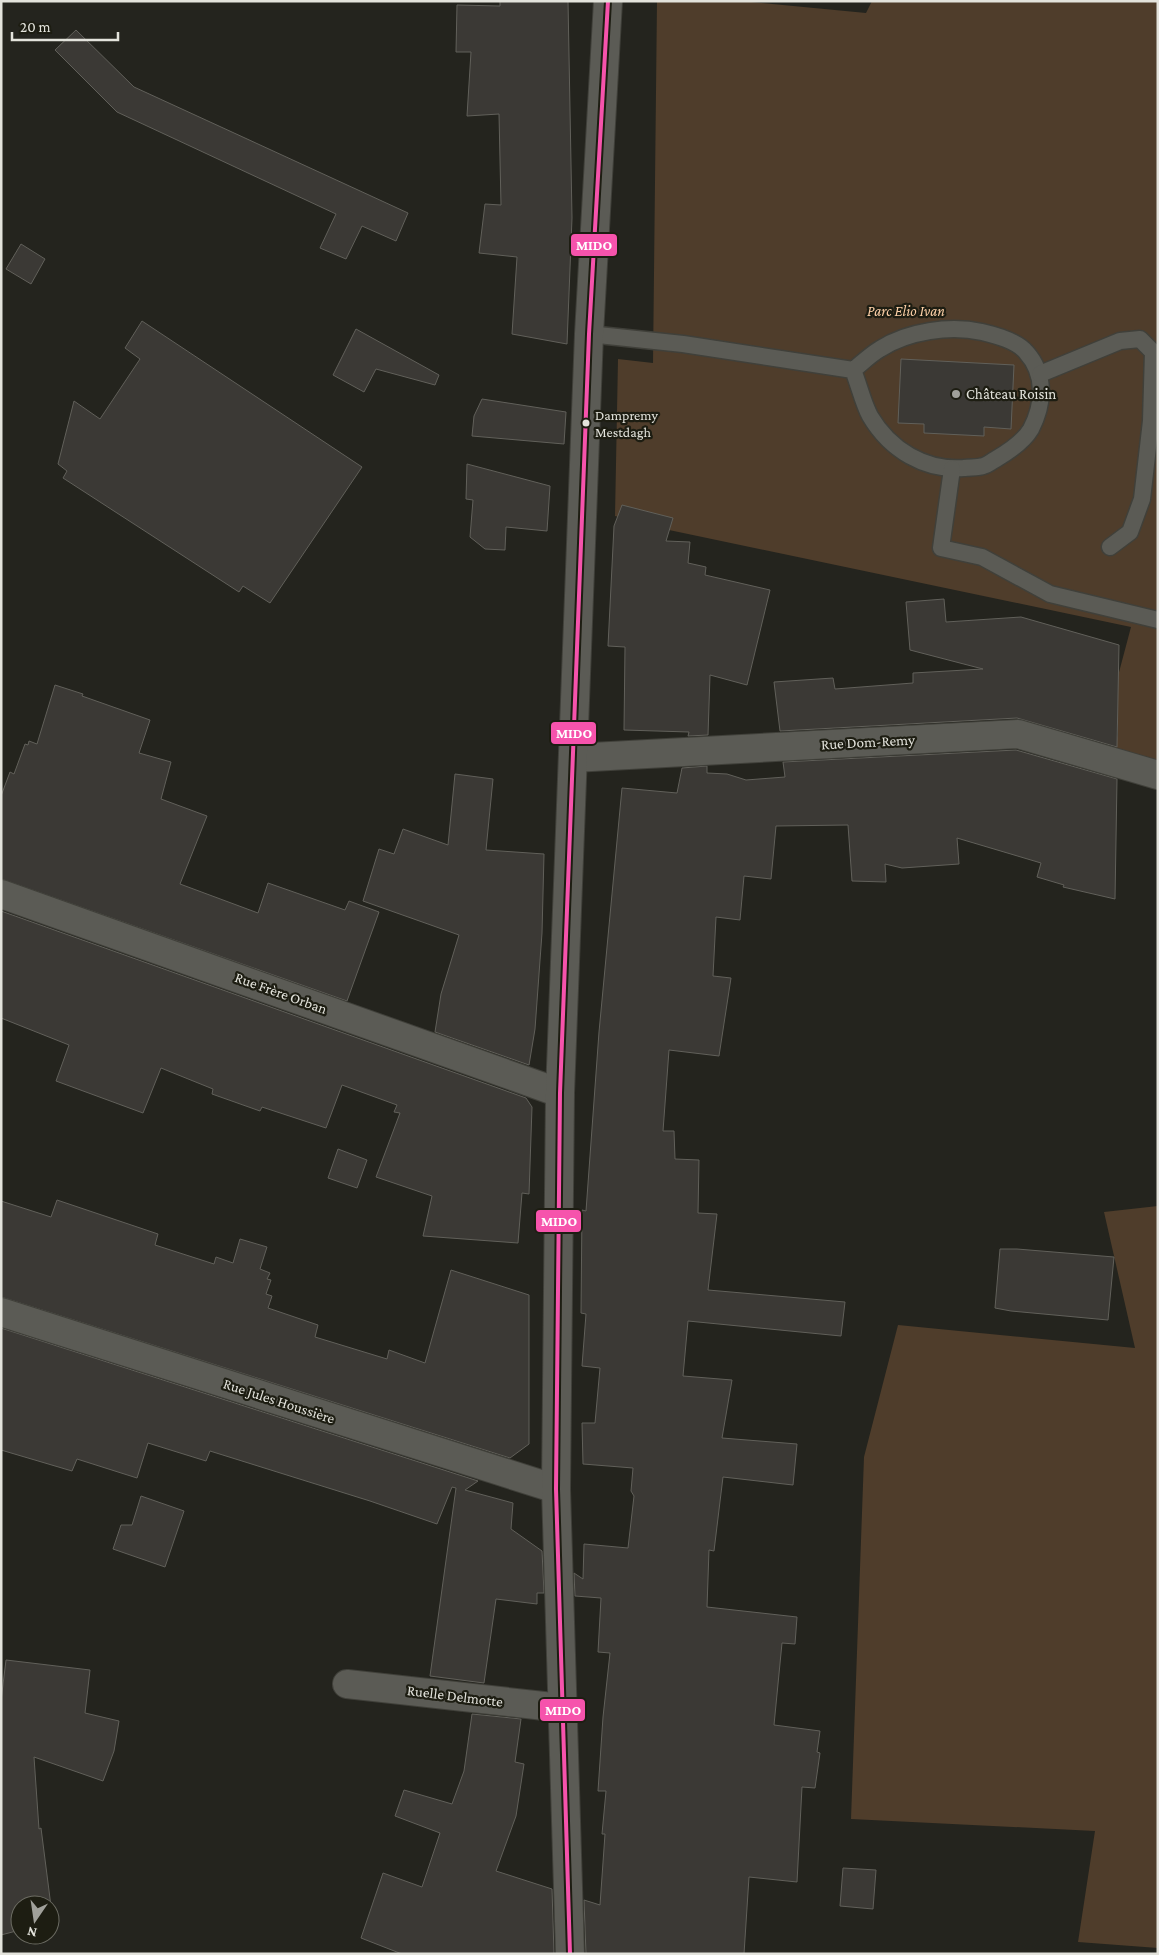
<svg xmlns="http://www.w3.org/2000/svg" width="1159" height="1955" font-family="'Crimson Pro',serif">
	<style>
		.green { fill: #4f3d2b }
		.building { fill: #3b3935; stroke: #61605a }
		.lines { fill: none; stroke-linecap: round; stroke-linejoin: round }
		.lane-casing { stroke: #40403a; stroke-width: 19 }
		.street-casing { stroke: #40403a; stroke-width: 30 }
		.lane { stroke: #5b5b55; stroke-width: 16 }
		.street { stroke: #5b5b55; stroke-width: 28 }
		.bus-1-casing { stroke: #1d1d12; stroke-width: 8 }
		.bus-1 { stroke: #f653ac; stroke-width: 4 }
		.poi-dot { fill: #a0a09a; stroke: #1d1d12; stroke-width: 2 }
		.bus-dot { fill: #e3e3dc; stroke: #1d1d12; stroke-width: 2 }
		.labels { text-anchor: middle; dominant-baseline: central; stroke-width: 4.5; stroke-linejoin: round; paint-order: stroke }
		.bus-label { font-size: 14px; fill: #e3e3dc; stroke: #1d1d12; text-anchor: start }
		.park-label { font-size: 15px; font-style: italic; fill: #fccfa6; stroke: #1d1d12 }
		.poi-label { font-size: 15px; fill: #e3e3dc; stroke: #1d1d12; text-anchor: start }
		.street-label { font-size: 15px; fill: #e3e3dc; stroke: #1d1d12 }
		.line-badge { stroke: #1d1d12; stroke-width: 2 }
		.badge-label { font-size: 14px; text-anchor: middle; font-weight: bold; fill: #fff }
	</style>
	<rect width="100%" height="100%" fill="#24241e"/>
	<!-- green -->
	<g class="green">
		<polygon points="657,1 741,1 866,13 872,1 1158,1 1158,775 1111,762 1118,734 1118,676 1131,627 669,530 615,516 618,359 653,363"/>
		<polygon points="1158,1206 1158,1948 1078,1942 1095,1831 851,1819 864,1457 898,1325 1135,1348 1104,1212"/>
	</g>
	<!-- building -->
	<g class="building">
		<polygon points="500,1 568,1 572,218 567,344 512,334 517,257 479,253 485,204 501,205 499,114 467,116 471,52 456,52 457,5 500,6"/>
		<polygon points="76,30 134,87 408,213 396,241 362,226 346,259 320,248 336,214 117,112 55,50"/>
		<polygon points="21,244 45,259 31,284 6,269"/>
		<polygon points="142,321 362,467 270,603 243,586 239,592 63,478 67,471 58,464 74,401 100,419 140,359 125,348"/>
		<polygon points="356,329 439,375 435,385 376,369 364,392 333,375"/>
		<polygon points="901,359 1014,365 1011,429 984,427 984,436 924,433 924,424 898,423"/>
		<polygon points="482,399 566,412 564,444 472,436 474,416"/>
		<polygon points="467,464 550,486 547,531 506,527 505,550 485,549 470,537 473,500 466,499"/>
		<polygon points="622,505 673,518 666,541 690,542 688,563 706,567 705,575 770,590 747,685 710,675 708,735 688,736 689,732 624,730 625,647 608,646 614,526"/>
		<polygon points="944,599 946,622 1021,617 1119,645 1117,747 1017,718 780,731 774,682 833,678 835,689 913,683 913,673 983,669 910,650 906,602"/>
		<polygon points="55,685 83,694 82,696 150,720 139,753 171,762 161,799 207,816 180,884 258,913 268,883 345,910 349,901 379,912 347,1001 1,879 1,796 10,772 14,774 25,744 28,745 29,741 37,744"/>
		<polygon points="1016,750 1117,779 1115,899 1063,887 1064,885 1037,877 1041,863 957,838 959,864 902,868 885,864 886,882 852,881 848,825 776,826 771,879 744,876 740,920 716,917 713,976 731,978 719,1056 669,1050 663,1131 674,1131 675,1159 699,1160 698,1213 717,1214 708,1290 845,1302 841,1336 688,1321 683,1376 732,1380 722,1438 797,1444 793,1485 723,1477 714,1551 709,1550 707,1607 797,1617 795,1644 782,1643 774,1725 820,1731 817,1752 820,1753 815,1788 802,1787 797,1882 749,1877 744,1954 586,1954 584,1900 600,1905 605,1834 602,1834 606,1791 598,1791 603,1717 610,1653 598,1652 601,1598 575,1596 574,1573 583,1579 584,1544 628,1548 634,1496 631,1491 633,1468 583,1464 582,1423 595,1423 600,1368 582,1366 586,1314 581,1313 582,1210 586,1211 599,1032 622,788 677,793 682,768 707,766 707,773 727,774 746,780 785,777 783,762"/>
		<polygon points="455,774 493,779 486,850 544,854 542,933 535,1029 529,1065 435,1032 441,994 459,935 363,901 379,849 394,854 403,829 448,845"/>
		<polygon points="1,911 526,1098 532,1107 529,1194 522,1193 518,1243 423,1236 432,1196 376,1177 400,1113 394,1112 397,1105 342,1085 326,1128 262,1107 260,1111 212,1094 213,1089 161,1068 143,1113 56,1081 69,1045 1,1018"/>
		<polygon points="338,1149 367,1160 357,1188 328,1178"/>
		<polygon points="57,1200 158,1234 155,1245 214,1264 216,1257 233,1263 240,1239 267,1247 260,1269 270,1273 267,1279 271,1280 266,1294 272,1296 268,1308 318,1325 315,1337 387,1359 389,1350 425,1363 451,1270 529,1295 529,1444 510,1458 1,1297 1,1201 51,1217"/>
		<polygon points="1000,1249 1017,1249 1114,1257 1108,1320 1011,1311 995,1308"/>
		<polygon points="1,1328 478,1481 465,1490 513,1503 511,1529 542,1551 544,1593 537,1593 537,1604 496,1599 484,1683 430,1676 456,1488 452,1487 437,1524 370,1501 210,1451 206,1461 148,1443 137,1478 77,1459 72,1471 1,1450"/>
		<polygon points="141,1496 184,1511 165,1567 113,1549 121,1525 132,1525"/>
		<polygon points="6,1660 90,1670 85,1713 119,1721 114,1751 103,1781 34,1757 39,1829 41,1828 53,1922 50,1922 50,1905 20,1905 20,1930 1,1935 1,1701"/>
		<polygon points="472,1714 521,1719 515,1762 524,1764 516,1816 496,1871 552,1889 554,1954 402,1954 361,1938 383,1873 422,1887 440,1833 395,1816 404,1790 452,1804 464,1771"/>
		<polygon points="843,1868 876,1870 873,1909 840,1906"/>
	</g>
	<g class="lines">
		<defs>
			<g id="lane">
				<path d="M589 334 683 344 853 370C859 385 863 403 870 416 890 450 925 471 964 468 970 467 978 468 983 466 988 465 992 461 996 459 1008 452 1024 441 1031 429 1044 404 1046 374 1026 352 1017 341 995 335 982 332 950 325 908 331 880 349 870 355 862 363 853 370"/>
				<polyline points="1040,374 1120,341 1140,339 1153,352 1151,421 1142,499 1130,532 1110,547"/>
				<polyline points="952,469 941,548 982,557 1050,594 1158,620"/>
			</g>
			<g id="street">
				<polyline points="573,758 1018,734 1158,775"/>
				<polyline points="1,894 560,1093"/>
				<polyline points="1,1312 556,1489"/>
				<polyline points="347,1684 562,1708"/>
				<polyline points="570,1954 556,1489 560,1093 589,334 608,1"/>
			</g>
		</defs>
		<!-- lane casing -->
		<use href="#lane" class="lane-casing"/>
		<!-- street casing -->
		<use href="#street" class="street-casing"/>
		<!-- lane -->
		<use href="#lane" class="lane"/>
		<!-- street -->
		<use href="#street" class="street"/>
		<defs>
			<polyline id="bus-1" points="570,1954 556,1489 560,1093 589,334 608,1"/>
		</defs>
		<!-- bus-1 casing -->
		<use href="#bus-1" class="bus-1-casing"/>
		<!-- bus-1 -->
		<use href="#bus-1" class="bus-1"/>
	</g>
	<!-- markers -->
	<circle class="poi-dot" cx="956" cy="394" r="5"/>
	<circle class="bus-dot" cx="586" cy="423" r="4.5"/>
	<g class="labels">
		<!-- bus labels -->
		<g class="bus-label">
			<text x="595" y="415">Dampremy<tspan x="595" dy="17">Mestdagh</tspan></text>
		</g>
		<!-- park labels -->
		<g class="park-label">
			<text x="906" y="311">Parc Elio Ivan</text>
		</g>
		<!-- poi labels -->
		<g class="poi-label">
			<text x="966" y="394">Château Roisin</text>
		</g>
		<!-- street labels -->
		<g class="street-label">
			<text transform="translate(868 742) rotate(-3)">Rue Dom-Remy</text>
			<text transform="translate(281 993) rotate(20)">Rue Frère Orban</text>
			<text transform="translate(279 1401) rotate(18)">Rue Jules Houssière</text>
			<text transform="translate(455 1696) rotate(7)">Ruelle Delmotte</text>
		</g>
	</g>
	<g class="line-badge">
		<rect x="570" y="233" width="48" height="24" rx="5" fill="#f653ac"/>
		<rect x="550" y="721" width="47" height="24" rx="5" fill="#f653ac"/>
		<rect x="535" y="1209" width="47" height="24" rx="5" fill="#f653ac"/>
		<rect x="539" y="1698" width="47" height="24" rx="5" fill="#f653ac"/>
	</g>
	<g class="badge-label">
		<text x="594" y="250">MIDO</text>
		<text x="574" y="738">MIDO</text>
		<text x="559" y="1226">MIDO</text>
		<text x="563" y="1715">MIDO</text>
	</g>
	<!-- border -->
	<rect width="1159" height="1955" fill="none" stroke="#e3e3dc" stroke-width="5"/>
	<!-- north arrow -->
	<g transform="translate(35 1920) rotate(193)"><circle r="24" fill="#1d1d12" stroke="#6c6c63"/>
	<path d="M0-4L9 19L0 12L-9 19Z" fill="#a0a09a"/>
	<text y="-8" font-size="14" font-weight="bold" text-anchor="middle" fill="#e3e3dc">N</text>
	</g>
	<!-- scale -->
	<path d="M12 32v8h106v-8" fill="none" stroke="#e3e3dc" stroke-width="2.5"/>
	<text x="20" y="32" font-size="15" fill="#e3e3dc" stroke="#1d1d12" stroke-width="4" paint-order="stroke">20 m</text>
</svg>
